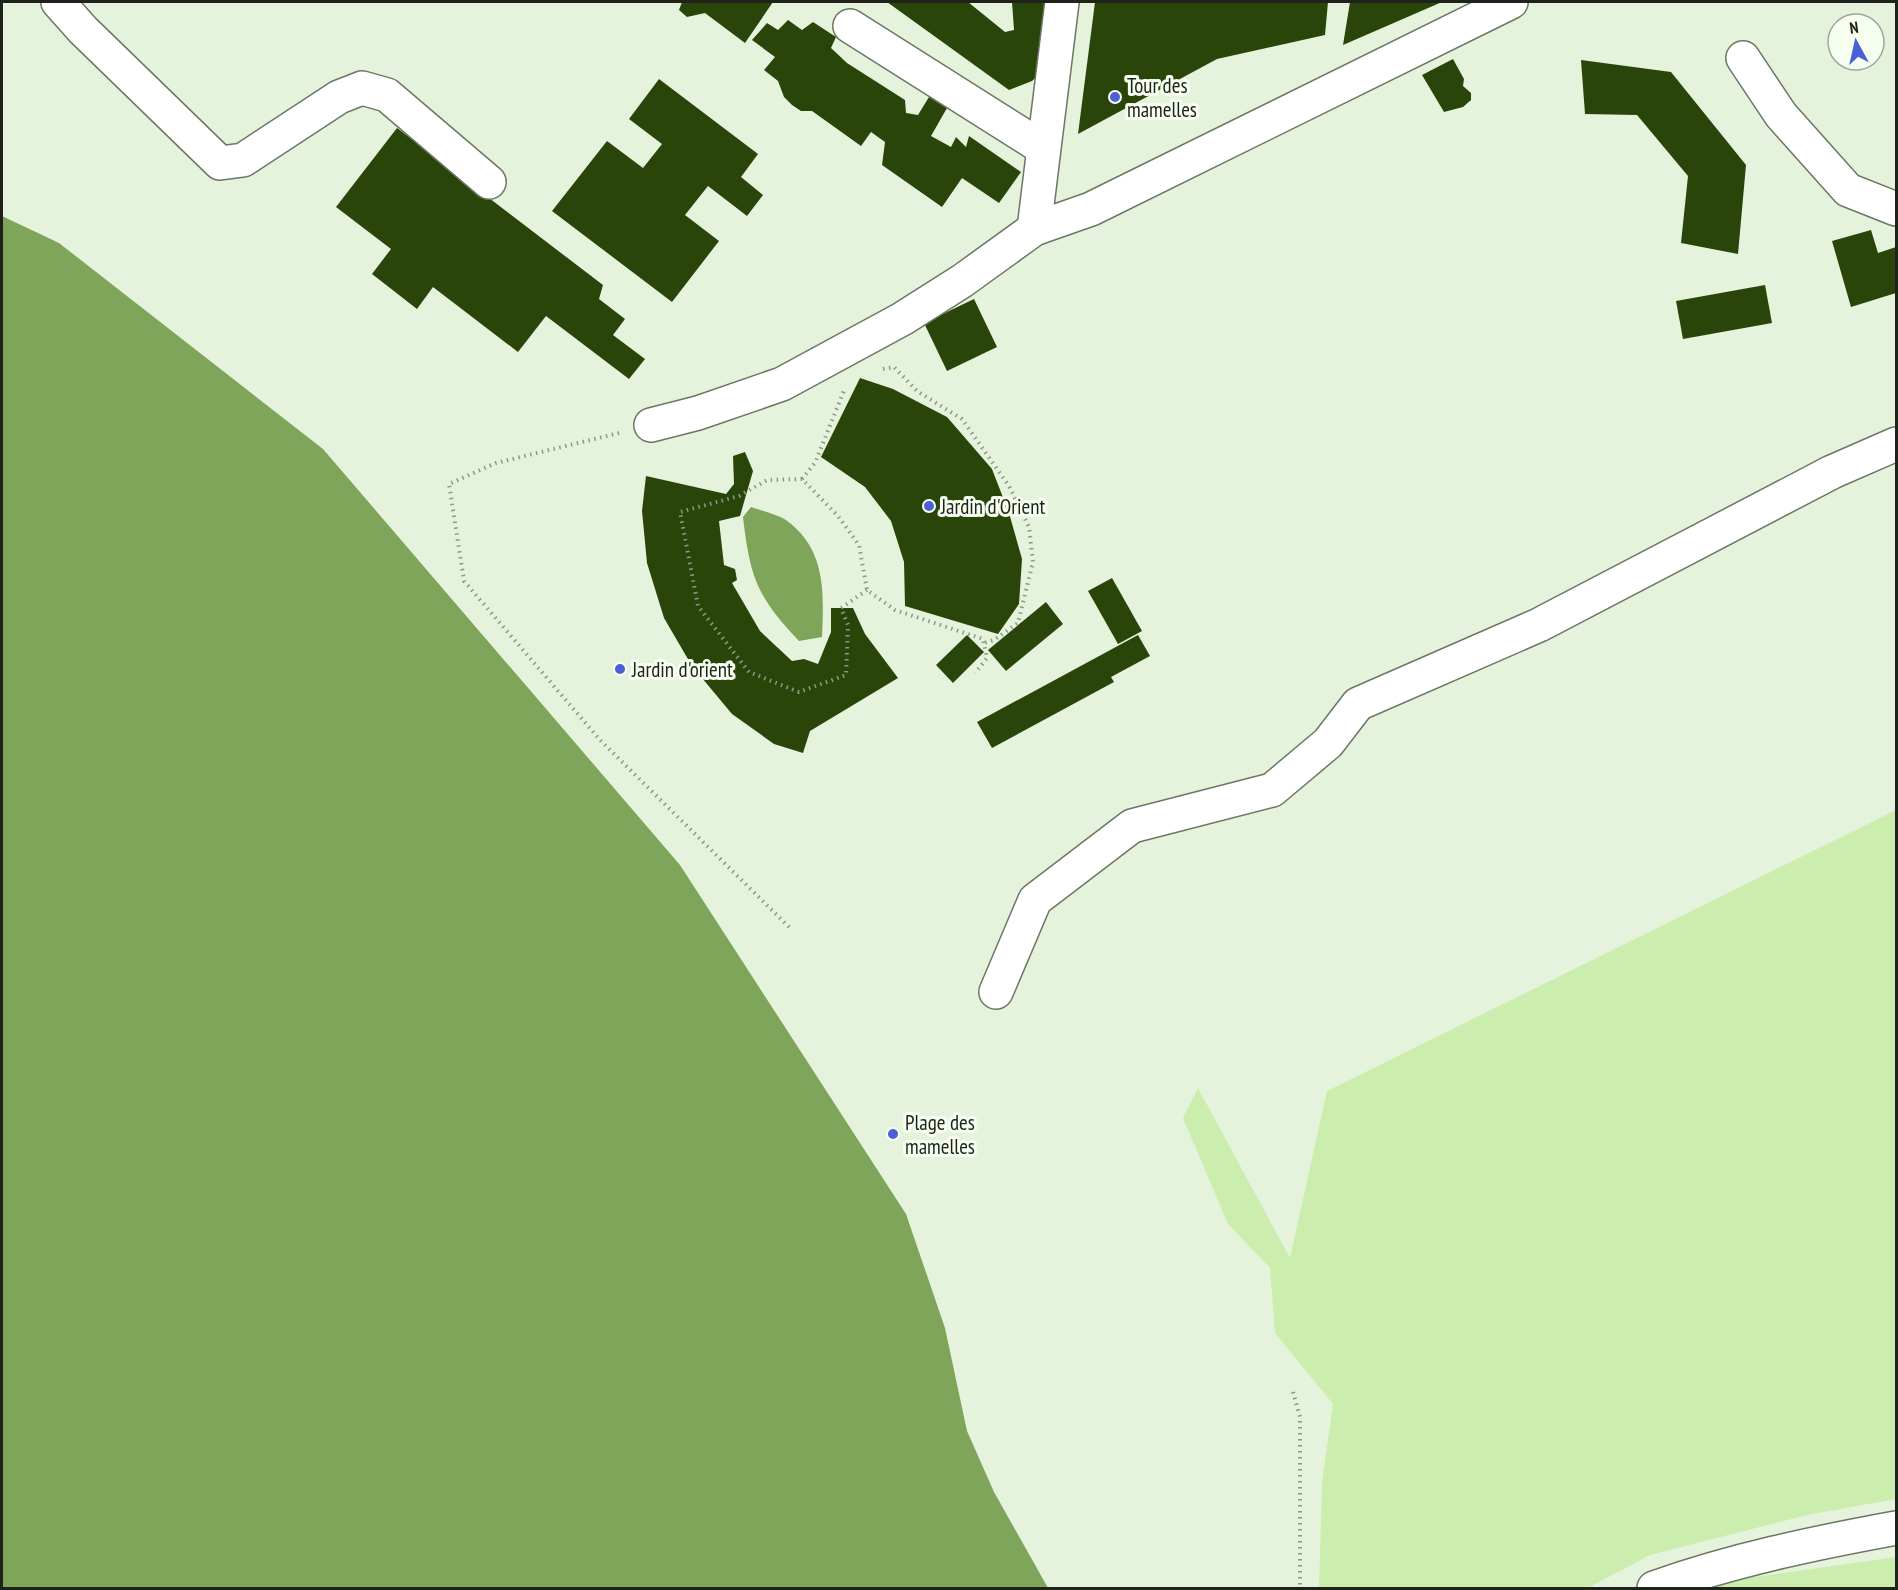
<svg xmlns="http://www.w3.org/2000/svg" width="1898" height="1590" font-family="'PT Sans Narrow',sans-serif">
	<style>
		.green { fill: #cbeeae }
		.water { fill: #7ea55a }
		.building { fill: #2a4509 }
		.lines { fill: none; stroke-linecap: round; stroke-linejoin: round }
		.minor-casing { stroke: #6b7763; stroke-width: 36 }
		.path { stroke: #8f9888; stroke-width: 4; stroke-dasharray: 1.5 4.5; stroke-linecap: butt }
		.minor { stroke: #fff; stroke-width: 33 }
		.poi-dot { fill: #4a60d4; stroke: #f6fef0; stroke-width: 2 }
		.labels { text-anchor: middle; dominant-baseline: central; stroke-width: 6; stroke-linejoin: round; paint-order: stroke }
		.poi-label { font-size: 21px; fill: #1e221a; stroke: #f6fef0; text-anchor: start }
	</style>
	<rect width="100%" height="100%" fill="#e6f3dc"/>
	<!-- green -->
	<g class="green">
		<polygon points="1896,810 1896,1499 1807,1515 1650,1555 1588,1588 1319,1588 1322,1482 1333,1404 1275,1333 1270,1268 1228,1224 1183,1118 1198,1088 1290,1258 1327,1091"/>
		<polygon points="1896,1557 1896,1588 1691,1588 1698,1585"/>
	</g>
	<!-- water -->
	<g class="water">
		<polygon points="2,216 59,243 323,449 680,865 906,1214 945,1328 967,1431 994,1492 1048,1588 2,1588"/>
		<path d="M751 507C762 511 776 514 786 520 826 549 824 592 822 637L799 641C757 597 750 577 743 517Z"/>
	</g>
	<!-- building -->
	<g class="building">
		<polygon points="682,2 773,2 745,43 705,13 687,17 679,10"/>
		<polygon points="887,2 968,2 1005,32 1014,30 1012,2 1049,2 1042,72 1032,81 1009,90"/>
		<polygon points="1095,2 1328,2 1325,35 1217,59 1078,134"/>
		<polygon points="1350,2 1442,2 1343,45"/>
		<polygon points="788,20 802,30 813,22 836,37 831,48 847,63 905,100 906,113 918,115 929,97 947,108 931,136 951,147 956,137 966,147 969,136 1021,172 999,203 962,178 942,207 882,165 885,142 871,132 861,146 812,111 801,111 792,105 784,97 778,81 764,70 775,57 752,40 767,23 778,30"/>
		<polygon points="1453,59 1464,79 1463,86 1471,93 1471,100 1463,107 1444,112 1422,75"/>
		<polygon points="1581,60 1671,72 1746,165 1738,254 1681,243 1688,176 1637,115 1585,114"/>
		<polygon points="659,79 758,154 741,177 763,195 747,216 708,186 685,215 719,241 672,302 552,211 607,141 643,168 662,144 629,119"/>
		<polygon points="397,128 603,285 599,299 625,319 613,335 645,359 629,379 546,316 518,352 433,287 417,309 372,274 391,249 336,207"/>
		<polygon points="1871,230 1878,253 1896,247 1896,293 1851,307 1832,241"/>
		<polygon points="1765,285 1772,323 1683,339 1676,301"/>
		<polygon points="974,299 997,347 947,371 924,323"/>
		<polygon points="860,378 893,389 947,417 992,469 1009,513 1022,559 1019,604 998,634 905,606 904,562 891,521 865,487 821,457"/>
		<polygon points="745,452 753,471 740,516 719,521 724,565 735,569 737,580 732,583 760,631 792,661 804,659 818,664 831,632 831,608 853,608 865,634 898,678 810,731 803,753 774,744 732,714 692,666 664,618 647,563 642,511 646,476 726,494 734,484 733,456"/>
		<polygon points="1112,578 1142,631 1118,644 1088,591"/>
		<polygon points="1046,602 1063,624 1006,671 988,650"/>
		<polygon points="967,635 984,652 953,683 936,665"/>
		<polygon points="1138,635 1150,656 1111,677 1114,682 992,748 977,722"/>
	</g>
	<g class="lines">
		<defs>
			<g id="minor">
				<polyline points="58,2 83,30 220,163 243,160 339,97 362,88 387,95 489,182"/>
				<polyline points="850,26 1043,148"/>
				<polyline points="1743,58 1781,115 1848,190 1896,209"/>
				<polyline points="1034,229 1062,2"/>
				<polyline points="651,425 698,413 782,384 902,319 962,281 1034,229 1091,209 1511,2"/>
				<polyline points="996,992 1035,900 1132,826 1272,790 1328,743 1358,704 1539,625 1832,472 1896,444"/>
				<path d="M1654 1588C1733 1560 1814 1543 1896 1528"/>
			</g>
		</defs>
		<!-- minor casing -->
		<use href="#minor" class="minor-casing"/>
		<!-- path -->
		<g class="path">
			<polyline points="883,369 894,367 917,391 962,419 1009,486 1029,527 1033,562 1018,623 994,640 984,643"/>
			<polyline points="619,433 496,463 449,484 464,581 600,740 791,929"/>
			<polyline points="802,479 815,463 845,388"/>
			<polyline points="867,590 841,608 848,625 846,675 799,692 749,672 698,606 680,512 739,496 767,480 802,479 838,516 859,545 867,590 895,610 983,639 987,658 975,673"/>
			<polyline points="1293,1392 1300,1417 1300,1588"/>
		</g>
		<!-- minor -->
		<use href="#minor" class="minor"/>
	</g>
	<!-- markers -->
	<g class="poi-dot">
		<circle cx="1115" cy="97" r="6"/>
		<circle cx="929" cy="506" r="6"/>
		<circle cx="620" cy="669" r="6"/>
		<circle cx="893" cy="1134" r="6"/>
	</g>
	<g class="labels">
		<!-- poi labels -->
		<g class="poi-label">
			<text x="1127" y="85">Tour des<tspan x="1127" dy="24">mamelles</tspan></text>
			<text x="941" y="506">Jardin d'Orient</text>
			<text x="632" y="669">Jardin d'orient</text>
			<text x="905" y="1122">Plage des<tspan x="905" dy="24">mamelles</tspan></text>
		</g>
	</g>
	<!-- border -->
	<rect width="1898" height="1590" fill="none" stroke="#1e221a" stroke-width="6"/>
	<!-- north arrow -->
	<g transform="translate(1856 42) rotate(352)"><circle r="28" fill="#f6fef0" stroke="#a0a69a" stroke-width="1.5"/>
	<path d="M0-4.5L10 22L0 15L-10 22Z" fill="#4a60d4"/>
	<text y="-9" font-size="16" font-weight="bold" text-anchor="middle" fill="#1e221a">N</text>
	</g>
</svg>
